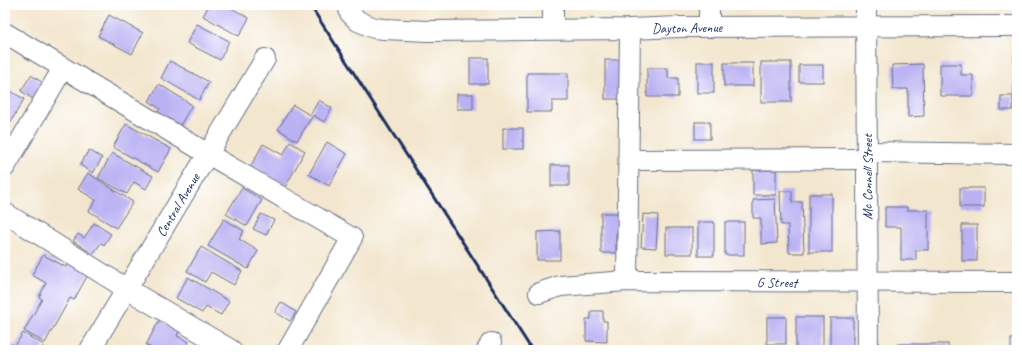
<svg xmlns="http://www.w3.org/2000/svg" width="1022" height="355" font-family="Caveat,sans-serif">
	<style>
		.building { fill: #bab1f3 }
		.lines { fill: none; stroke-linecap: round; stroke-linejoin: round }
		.minor-casing { stroke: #676f85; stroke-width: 22 }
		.minor { stroke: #fff; stroke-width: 20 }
		.rail { stroke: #1b2f5e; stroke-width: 3 }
		.labels { text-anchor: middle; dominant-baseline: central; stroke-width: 3.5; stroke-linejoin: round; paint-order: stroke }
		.street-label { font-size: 14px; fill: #1b2f5e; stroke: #fff }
	</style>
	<rect width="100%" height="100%" fill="#fff"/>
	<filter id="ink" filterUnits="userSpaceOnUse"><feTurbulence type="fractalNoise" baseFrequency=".025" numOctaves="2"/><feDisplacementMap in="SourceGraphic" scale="8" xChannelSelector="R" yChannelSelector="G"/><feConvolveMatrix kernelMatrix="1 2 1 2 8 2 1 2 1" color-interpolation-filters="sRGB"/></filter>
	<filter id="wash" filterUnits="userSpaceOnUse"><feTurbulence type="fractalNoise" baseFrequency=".012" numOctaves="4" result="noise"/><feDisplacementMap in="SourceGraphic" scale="16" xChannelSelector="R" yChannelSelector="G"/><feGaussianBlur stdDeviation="0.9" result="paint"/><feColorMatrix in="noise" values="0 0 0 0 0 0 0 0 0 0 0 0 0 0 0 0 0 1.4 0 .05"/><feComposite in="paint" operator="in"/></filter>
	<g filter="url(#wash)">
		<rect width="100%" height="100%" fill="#f3e6ce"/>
		<g id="blocks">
			<!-- building -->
			<g class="building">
				<polygon points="209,5 226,5 249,18 239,36 203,16"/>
				<rect x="505" y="5" width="20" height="3"/>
				<polygon points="109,15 143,33 132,54 98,36"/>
				<polygon points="197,24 229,41 220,60 187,43"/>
				<rect x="1014" y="54" width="3" height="39"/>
				<rect x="470" y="58" width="18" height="26"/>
				<rect x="605" y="60" width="18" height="39"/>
				<polygon points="170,61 209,82 199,100 161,78"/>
				<rect x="697" y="62" width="17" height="31"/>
				<rect x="761" y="62" width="30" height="40"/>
				<rect x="724" y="63" width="29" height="23"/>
				<polygon points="923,64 924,116 908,117 908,89 893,89 892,65"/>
				<polygon points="940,64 961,64 961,75 973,75 973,96 940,96"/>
				<rect x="799" y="65" width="24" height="17"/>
				<polygon points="647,68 668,68 668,78 678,78 678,97 647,97"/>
				<polygon points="527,73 568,73 568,101 552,101 552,112 527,112"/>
				<polygon points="31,75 43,83 33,99 21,91"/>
				<polygon points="159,84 192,105 178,129 156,115 160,109 149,101"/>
				<polygon points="5,88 24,99 10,123 5,121"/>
				<rect x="457" y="94" width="16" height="15"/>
				<rect x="1001" y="96" width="12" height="14"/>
				<polygon points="319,100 332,108 324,122 313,115 297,141 278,129 293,105 310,115"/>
				<rect x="695" y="122" width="15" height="17"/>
				<polygon points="126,124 171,149 158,172 113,147"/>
				<rect x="503" y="128" width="20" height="21"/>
				<polygon points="290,142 305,151 282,193 247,173 263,144 283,155"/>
				<polygon points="327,142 347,154 329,186 309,174"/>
				<polygon points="89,150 102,158 93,173 80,165"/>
				<polygon points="112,153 153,176 146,189 134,182 127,194 98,178"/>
				<rect x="551" y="165" width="18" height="21"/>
				<rect x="753" y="170" width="23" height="25"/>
				<polygon points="88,173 133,202 116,228 89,211 96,200 78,189"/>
				<polygon points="242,188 262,200 247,226 226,214"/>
				<rect x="960" y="188" width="24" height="19"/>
				<polygon points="780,191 792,191 792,202 802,202 804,253 789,253 788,225 781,225"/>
				<rect x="809" y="194" width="23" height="58"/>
				<polygon points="775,199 777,243 761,244 761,218 753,218 753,200"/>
				<polygon points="885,207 907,207 907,210 928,210 928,250 916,250 916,260 901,260 901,227 885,227"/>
				<polygon points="601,213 621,213 620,233 616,233 616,253 601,253"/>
				<polygon points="261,214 274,220 266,235 253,229"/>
				<polygon points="643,214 658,215 656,248 641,247"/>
				<polygon points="224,219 244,231 239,239 258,251 248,269 208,246"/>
				<rect x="698" y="222" width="16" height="34"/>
				<rect x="725" y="222" width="19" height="33"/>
				<polygon points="94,223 111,234 104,245 101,243 93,254 73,241 78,234 84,238"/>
				<rect x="962" y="225" width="15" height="36"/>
				<rect x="666" y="228" width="26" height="26"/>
				<polygon points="560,231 560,260 537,260 537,232"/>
				<polygon points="201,247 242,271 234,285 211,272 205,282 187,271"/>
				<polygon points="43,255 66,267 71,260 90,271 74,300 70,298 45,343 24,331 42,299 39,297 46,283 32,275"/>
				<polygon points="188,277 229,301 221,315 206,307 202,313 176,298"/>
				<polygon points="281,302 296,312 290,321 275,312"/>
				<polygon points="591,311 603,311 603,321 607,321 607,342 586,341 586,319 591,319"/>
				<rect x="767" y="317" width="19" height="27"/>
				<rect x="796" y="317" width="27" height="33"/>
				<rect x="830" y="318" width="23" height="32"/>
				<polygon points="160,319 180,329 177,336 189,342 184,350 155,350 146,345"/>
				<polygon points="23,333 44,345 41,350 9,350 12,344 15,346"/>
				<rect x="1011" y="339" width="6" height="11"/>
				<rect x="898" y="344" width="50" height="6"/>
			</g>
		</g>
	</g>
	<g filter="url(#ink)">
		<use href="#blocks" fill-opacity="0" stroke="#676f85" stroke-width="1"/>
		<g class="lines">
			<defs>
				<g id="minor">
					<polyline points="348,5 350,13 358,21 374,28 384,29 428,31 630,29 679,27 1017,26"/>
					<polyline points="553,5 553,29"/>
					<polyline points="709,5 709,27"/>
					<polyline points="866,5 868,350"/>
					<polyline points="5,33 208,154 352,238 288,350"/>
					<polyline points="867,152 1017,154"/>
					<polyline points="629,160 867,159"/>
					<polyline points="5,167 63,68"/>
					<polyline points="5,213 127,289 231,350"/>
					<polyline points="627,281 630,29"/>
					<polyline points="539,293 560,286 627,281 1017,282"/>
					<polyline points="90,350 265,59"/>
					<polyline points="487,350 491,343"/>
				</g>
			</defs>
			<!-- minor casing -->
			<use href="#minor" class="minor-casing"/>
			<!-- minor -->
			<use href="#minor" class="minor"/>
			<!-- rail -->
			<polyline class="rail" points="310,5 532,350"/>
		</g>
	</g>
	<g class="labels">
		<!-- street labels -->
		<g class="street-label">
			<text transform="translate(687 28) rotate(-1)">Dayton Avenue</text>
			<text transform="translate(867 177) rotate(-90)">Mc Connell Street</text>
			<text transform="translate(178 205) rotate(-59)">Central Avenue</text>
			<text x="777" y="282">G Street</text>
		</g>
	</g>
	<!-- margin -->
	<rect width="1022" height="355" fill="none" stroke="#fff" stroke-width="20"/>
</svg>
